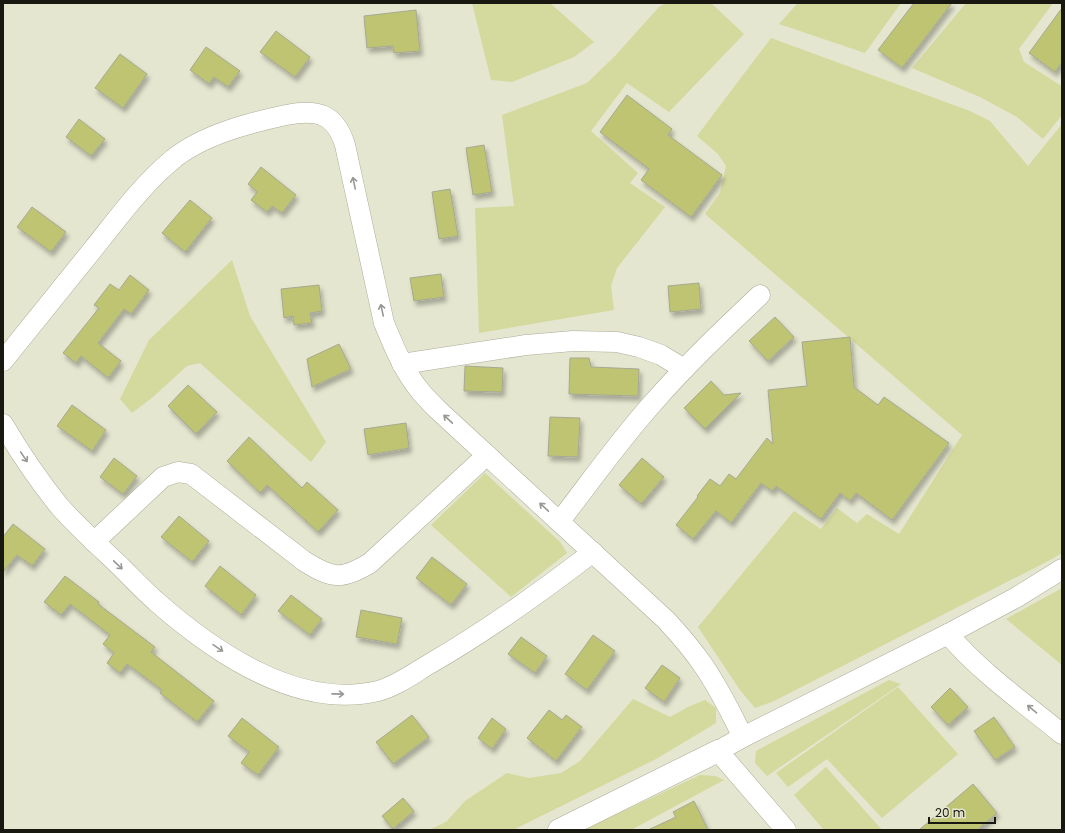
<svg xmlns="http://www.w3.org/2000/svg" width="1065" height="833" font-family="Poppins,sans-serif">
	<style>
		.green { fill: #d4d99d }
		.building { fill: #bec472; stroke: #a6a892; filter: url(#shadow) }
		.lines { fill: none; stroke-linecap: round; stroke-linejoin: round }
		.street-casing { stroke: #abad97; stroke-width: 21 }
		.secondary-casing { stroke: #abad97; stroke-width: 23 }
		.street { stroke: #fff; stroke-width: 20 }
		.secondary { stroke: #fff; stroke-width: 22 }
		.oneway { stroke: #979793 }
	</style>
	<defs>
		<filter id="shadow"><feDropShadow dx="2.5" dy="4.5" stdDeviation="2" flood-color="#0004"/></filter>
	</defs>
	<rect width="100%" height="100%" fill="#e4e6cf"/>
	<!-- green -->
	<g class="green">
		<polygon points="472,3 550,3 594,42 574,57 512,82 491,80"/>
		<polygon points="666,3 711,3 744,34 669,112 627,83 591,131 638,173 630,183 665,207 617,268 611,286 614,310 479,333 475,208 514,206 502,115 587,83 615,56 659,7"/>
		<polygon points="798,3 901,3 865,53 779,24"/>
		<polygon points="966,3 1053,3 1019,49 1024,62 1060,85 1062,88 1062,115 1043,139 1017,117 980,97 912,68"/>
		<polygon points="771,38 970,111 990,121 1028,166 1062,124 1062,553 1052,559 774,701 755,708 740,690 698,627 794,511 821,529 837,508 857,523 867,514 899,534 962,435 705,214 720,193 726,166 718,154 697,136"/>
		<polygon points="232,260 250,316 326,442 311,462 200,363 187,366 153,397 132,413 120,399 149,340"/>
		<polygon points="485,473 560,542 567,553 511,597 431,525"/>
		<polygon points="1062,588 1062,665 1006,619"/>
		<polygon points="889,680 901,684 767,776 755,763 756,751"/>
		<polygon points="898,687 958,754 882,818 827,759 788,787 776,773"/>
		<polygon points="633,699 670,717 688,707 705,700 716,708 716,723 656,759 513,830 429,830 446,822 465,801 507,773 529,778 561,773 580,761"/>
		<polygon points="826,767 882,830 824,830 794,795"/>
		<polygon points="700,775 715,776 724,780 631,830 583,830"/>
	</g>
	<!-- building -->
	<g class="building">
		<polygon points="914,3 952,3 902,68 878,50"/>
		<polygon points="1062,8 1062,62 1055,72 1029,53"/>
		<polygon points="416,10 420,51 394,53 393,46 367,48 364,16"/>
		<polygon points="276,31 310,57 295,77 260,52"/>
		<polygon points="206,47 240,71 228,87 214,77 209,84 190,70"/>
		<polygon points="120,54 147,74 123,108 95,88"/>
		<polygon points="627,95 672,129 668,135 722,175 691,217 641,180 649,169 600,132"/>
		<polygon points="79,119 105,139 91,156 66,137"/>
		<polygon points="484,145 492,192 473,195 466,148"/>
		<polygon points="261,167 296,195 282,213 272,206 267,212 251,200 257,192 248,184"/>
		<polygon points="450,189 458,236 439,239 432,192"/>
		<polygon points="190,200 212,218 185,252 162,233"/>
		<polygon points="32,207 66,232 51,252 17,227"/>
		<polygon points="441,274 444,297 414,301 410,278"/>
		<polygon points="130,275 149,290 131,314 124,309 98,343 121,361 108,378 81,356 76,363 63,353 99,308 94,305 110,284 119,290"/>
		<polygon points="699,283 701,309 670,312 668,286"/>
		<polygon points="319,285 322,311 310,313 312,323 294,325 293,316 284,318 281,289"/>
		<polygon points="775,317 794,337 768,361 749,341"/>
		<polygon points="850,337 854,387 878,405 884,397 949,443 892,520 856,493 850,501 840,493 821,519 776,486 772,491 761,483 731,523 716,511 693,539 676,525 698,497 697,496 710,479 720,486 729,474 736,479 767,438 773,444 768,390 807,386 802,342"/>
		<polygon points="339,344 351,369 312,387 307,359"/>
		<polygon points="570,358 589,358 591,367 639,369 638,396 569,394"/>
		<polygon points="465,366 503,368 502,392 464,391"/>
		<polygon points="711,381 724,395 741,393 705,429 684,408"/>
		<polygon points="188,385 217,412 196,434 168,406"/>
		<polygon points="72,405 106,430 92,451 57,426"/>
		<polygon points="550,417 580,418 578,457 548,456"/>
		<polygon points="406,423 409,448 368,455 364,429"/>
		<polygon points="249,437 302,488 307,482 338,510 318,532 267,485 260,493 227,461"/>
		<polygon points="114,458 137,476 123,494 100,477"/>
		<polygon points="642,458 664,477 641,504 619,485"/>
		<polygon points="179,516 209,541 192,562 161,537"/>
		<polygon points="13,524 45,549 32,566 17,555 3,572 3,537"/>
		<polygon points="432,557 467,584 451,605 416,578"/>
		<polygon points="220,566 256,595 241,615 205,586"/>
		<polygon points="65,576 99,602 98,604 155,647 151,652 214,701 197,722 160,693 162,690 127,664 120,673 107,663 114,653 103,644 110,635 70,604 61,615 44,602"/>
		<polygon points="291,595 322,619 310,635 278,611"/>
		<polygon points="361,610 402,618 397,644 356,637"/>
		<polygon points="593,635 615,651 587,690 565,674"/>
		<polygon points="521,637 547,656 535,673 508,654"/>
		<polygon points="662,665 680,678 664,702 645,688"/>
		<polygon points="950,688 968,707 948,725 931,707"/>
		<polygon points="549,710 562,720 566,715 582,727 556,761 527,738"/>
		<polygon points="412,715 429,737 393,764 376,742"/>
		<polygon points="994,717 1015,747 995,760 974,731"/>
		<polygon points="242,718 279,747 258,775 241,763 249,752 228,736"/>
		<polygon points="492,718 506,729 492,749 478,738"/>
		<polygon points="973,784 997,813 977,830 919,830"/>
		<polygon points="403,798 414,811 393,829 382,816"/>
		<polygon points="694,801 708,830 648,830 676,817 673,812"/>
	</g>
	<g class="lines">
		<defs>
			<g id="street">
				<path d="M3 361C33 324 63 286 94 248 118 218 142 185 172 160 202 135 249 123 286 115 317 109 335 113 345 145L384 323C394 347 404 372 421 392 426 398 432 404 438 410L666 620C679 634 692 649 703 665 719 688 731 713 743 737"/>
				<polyline points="402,364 526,345 573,341 617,342 639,347 661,355 684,369"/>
				<path d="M3 424C20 453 39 481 60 507 79 528 100 547 121 567 133 579 145 592 158 603 215 653 299 710 378 691 397 686 414 673 431 663 488 630 541 592 593 552"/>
				<path d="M560 521C590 482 619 441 652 404 686 365 723 330 760 295"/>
				<path d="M94 542 163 477 178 472 191 474 304 561C331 578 341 581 370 563L487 455"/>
				<path d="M948 634C979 671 1024 703 1062 734"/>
				<polyline points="786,830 718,751 743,737 948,634 1017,597 1062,569"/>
			</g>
			<polyline id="secondary" points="559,830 718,751"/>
		</defs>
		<!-- street casing -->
		<use href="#street" class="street-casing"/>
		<!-- secondary casing -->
		<use href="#secondary" class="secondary-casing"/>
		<!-- street -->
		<use href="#street" class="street"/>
		<!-- secondary -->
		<use href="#secondary" class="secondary"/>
	</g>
	<!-- one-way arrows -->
	<defs><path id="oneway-shaft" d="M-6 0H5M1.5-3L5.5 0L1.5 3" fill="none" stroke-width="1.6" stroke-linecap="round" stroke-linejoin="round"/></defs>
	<g class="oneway">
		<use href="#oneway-shaft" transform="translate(354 183) rotate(-102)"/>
		<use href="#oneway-shaft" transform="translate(382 310) rotate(-102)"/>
		<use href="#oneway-shaft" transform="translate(448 419) rotate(-137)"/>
		<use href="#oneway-shaft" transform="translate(24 457) rotate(56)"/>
		<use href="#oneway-shaft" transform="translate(544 507) rotate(-137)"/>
		<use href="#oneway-shaft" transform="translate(118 565) rotate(44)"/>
		<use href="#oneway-shaft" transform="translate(218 648) rotate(34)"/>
		<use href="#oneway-shaft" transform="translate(338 694) rotate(1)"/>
		<use href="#oneway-shaft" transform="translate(1032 709) rotate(-140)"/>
	</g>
	<!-- border -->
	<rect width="1065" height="833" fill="none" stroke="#181810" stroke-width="8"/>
	<!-- scale -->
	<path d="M929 817v6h66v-6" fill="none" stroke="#181810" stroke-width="2"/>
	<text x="935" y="817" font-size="12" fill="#181810" stroke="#e4e6cf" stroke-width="3" paint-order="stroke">20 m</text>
</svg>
